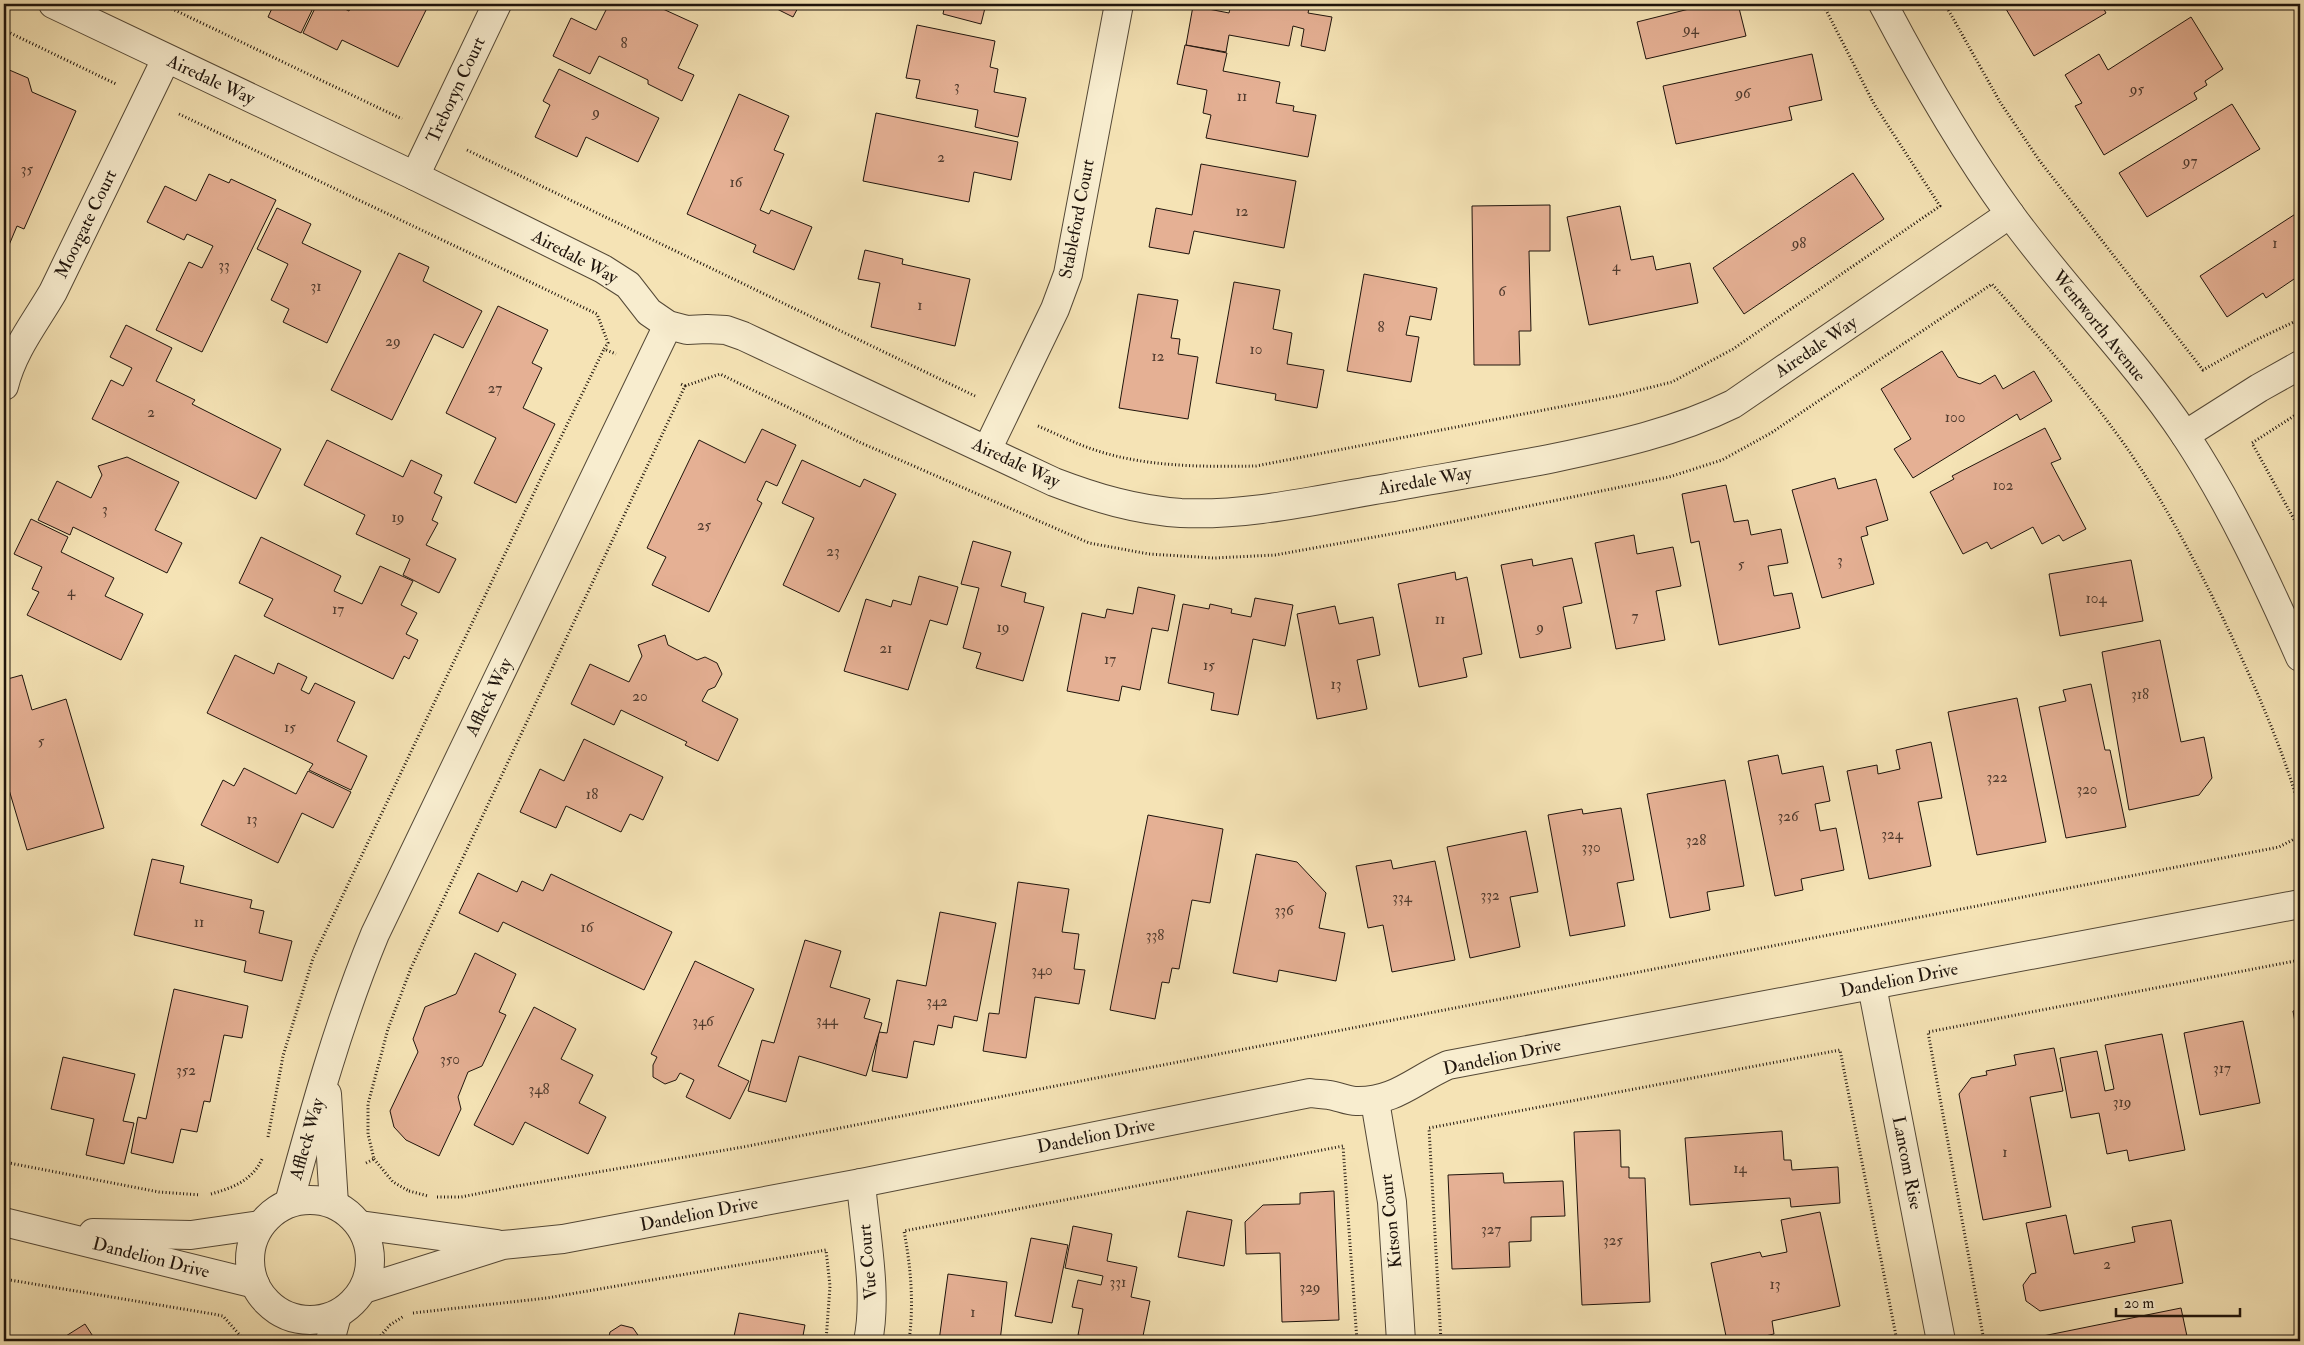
<svg xmlns="http://www.w3.org/2000/svg" width="2304" height="1345" font-family="'IM FELL Double Pica',serif">
	<style>
		.building { fill: #e5b094; stroke: #1f140c }
		.lines { fill: none; stroke-linecap: round; stroke-linejoin: round }
		.minor-casing { stroke: #544836; stroke-width: 30 }
		.path { stroke: #1f140c; stroke-width: 3; stroke-dasharray: 1 2.5; stroke-linecap: butt }
		.minor { stroke: #f8edcf; stroke-width: 28 }
		.labels { text-anchor: middle; dominant-baseline: central; stroke-width: 4; stroke-linejoin: round; paint-order: stroke }
		.number-label { font-size: 15px; fill: #503b2e }
		.street-label { font-size: 18px; fill: #1f140c; stroke: #f8edcf }
	</style>
	<rect width="100%" height="100%" fill="#f5e3b5"/>
	<filter id="stains"><feTurbulence type="fractalNoise" baseFrequency=".004" numOctaves="4"/><feColorMatrix values="0 0 0 0 .2 0 0 0 0 .09 0 0 0 0 .02 0 0 0 .5 -.17"/></filter>
	<radialGradient id="worn" r=".72"><stop offset=".6" stop-color="#630" stop-opacity="0"/><stop offset="1" stop-color="#630" stop-opacity=".3"/></radialGradient>
	<!-- building -->
	<g class="building">
		<polygon points="274,4 315,4 301,33 268,17"/>
		<polygon points="317,4 335,4 349,11 352,4 429,4 398,67 342,40 337,50 303,33"/>
		<polygon points="609,4 652,4 698,25 678,68 694,75 682,101 648,84 648,80 599,56 590,74 553,56 571,18 596,30"/>
		<polygon points="767,4 800,4 793,17"/>
		<polygon points="945,4 986,4 981,24 943,14"/>
		<polygon points="1231,4 1310,4 1308,13 1332,17 1325,51 1301,46 1304,29 1293,26 1289,46 1229,35 1226,52 1186,45 1193,6 1229,13"/>
		<polygon points="1696,4 1738,4 1746,36 1646,59 1637,22 1697,7"/>
		<polygon points="2003,4 2101,4 2106,13 2034,56"/>
		<polygon points="2191,17 2223,69 2205,81 2207,85 2194,93 2197,99 2104,155 2075,106 2082,103 2065,75 2099,54 2108,70"/>
		<polygon points="917,25 995,41 990,67 998,69 994,92 1026,98 1018,137 975,127 978,110 916,98 920,80 906,78"/>
		<polygon points="1185,45 1227,53 1223,71 1280,82 1276,103 1294,106 1293,111 1316,115 1308,157 1206,138 1211,115 1203,113 1207,90 1177,84"/>
		<polygon points="1812,54 1822,100 1789,107 1792,120 1676,144 1663,86"/>
		<polygon points="7,69 28,78 32,92 76,111 24,229 17,226 4,257 4,70"/>
		<polygon points="559,69 659,118 638,162 586,137 577,157 535,137 550,105 543,101"/>
		<polygon points="739,94 789,116 774,150 784,154 760,210 769,214 771,210 812,227 794,270 753,252 756,245 687,214"/>
		<polygon points="2232,104 2260,149 2147,217 2119,173"/>
		<polygon points="876,113 1018,142 1011,180 974,172 969,202 863,181"/>
		<polygon points="1201,164 1296,181 1284,248 1194,231 1189,254 1149,247 1156,208 1192,215"/>
		<polygon points="1853,173 1884,219 1744,314 1713,268"/>
		<polygon points="209,174 229,183 231,179 276,200 202,352 156,330 189,262 202,268 213,246 187,234 184,240 147,222 165,186 196,201"/>
		<polygon points="1550,205 1550,251 1529,251 1531,331 1519,331 1520,365 1474,365 1472,206"/>
		<polygon points="1620,206 1631,260 1653,256 1656,270 1690,263 1698,303 1589,325 1567,217"/>
		<polygon points="277,208 311,224 302,243 361,271 327,343 283,322 289,309 271,300 288,264 257,249"/>
		<polygon points="2300,211 2300,275 2266,298 2263,293 2227,317 2200,276"/>
		<polygon points="865,250 903,259 902,264 970,279 955,346 871,327 880,283 858,279"/>
		<polygon points="399,253 429,267 423,281 482,311 463,348 434,334 392,420 331,390"/>
		<polygon points="1364,274 1437,288 1431,320 1410,316 1406,335 1419,337 1411,382 1347,371"/>
		<polygon points="1234,282 1280,290 1273,329 1292,333 1287,364 1324,370 1317,408 1275,400 1276,394 1216,383"/>
		<polygon points="1138,294 1178,300 1171,338 1180,339 1178,354 1198,357 1188,419 1119,408"/>
		<polygon points="498,306 548,330 532,363 542,368 523,408 555,424 516,503 474,483 496,438 446,413"/>
		<polygon points="126,325 172,348 156,381 195,400 192,404 281,449 256,499 92,419 111,380 123,386 132,368 110,357"/>
		<polygon points="1942,351 1958,377 1980,384 1995,375 2003,389 2034,371 2052,401 2020,420 2017,414 1913,478 1894,449 1911,439 1881,389"/>
		<polygon points="2045,428 2061,459 2051,463 2086,529 2063,541 2059,535 2042,544 2033,527 1991,549 1987,542 1963,554 1930,492 1954,479 1952,476"/>
		<polygon points="762,429 796,445 777,486 766,481 757,500 762,503 709,612 652,585 666,557 647,548 699,440 745,463"/>
		<polygon points="327,440 403,477 411,460 442,475 434,493 442,497 432,520 438,523 426,545 456,559 439,593 403,575 410,559 356,534 365,515 304,485"/>
		<polygon points="127,457 179,482 155,530 182,543 167,573 73,527 70,535 38,520 57,481 91,498 102,475 98,466"/>
		<polygon points="802,460 860,487 864,479 896,494 839,612 783,585 814,518 782,503"/>
		<polygon points="1835,478 1838,489 1876,479 1888,520 1866,527 1868,535 1861,537 1874,584 1822,598 1792,490"/>
		<polygon points="1726,485 1734,522 1748,520 1751,535 1781,529 1788,563 1768,566 1774,596 1792,593 1800,628 1719,645 1699,541 1691,543 1682,494"/>
		<polygon points="31,519 68,537 61,552 114,578 105,596 143,614 121,660 27,615 39,592 32,589 42,567 14,554"/>
		<polygon points="1634,535 1637,554 1673,547 1681,586 1656,591 1665,640 1616,649 1595,543"/>
		<polygon points="261,537 341,576 334,591 362,604 380,566 413,581 401,605 417,613 406,634 418,640 409,659 404,656 393,679 264,616 273,599 239,583"/>
		<polygon points="973,541 1011,552 1001,586 1026,593 1024,602 1044,607 1023,681 976,668 981,653 963,648 979,588 961,584"/>
		<polygon points="1572,558 1582,603 1563,607 1571,648 1520,658 1501,565 1532,559 1533,566"/>
		<polygon points="2131,560 2143,621 2060,636 2049,574"/>
		<polygon points="1455,572 1456,580 1467,577 1482,654 1463,658 1467,677 1419,687 1398,584"/>
		<polygon points="919,576 958,587 947,625 930,620 908,690 844,671 866,599 891,607 893,600 911,605"/>
		<polygon points="1138,587 1175,595 1168,631 1152,628 1140,690 1122,686 1119,701 1067,691 1082,613 1105,618 1107,609 1133,614"/>
		<polygon points="1255,598 1293,605 1285,646 1253,639 1238,715 1211,710 1214,693 1168,683 1183,604 1209,609 1210,604 1232,609 1231,613 1251,617"/>
		<polygon points="1335,606 1339,624 1373,617 1380,655 1357,660 1367,709 1317,719 1297,614"/>
		<polygon points="665,635 668,645 697,660 705,657 717,663 722,674 715,687 708,690 702,701 738,719 718,761 685,745 687,742 621,710 614,725 571,704 590,664 629,682 642,656 638,645"/>
		<polygon points="2160,640 2181,742 2204,737 2212,778 2199,795 2129,810 2102,652"/>
		<polygon points="235,655 274,674 278,663 307,677 301,690 309,694 315,683 355,702 337,741 367,756 351,790 309,770 313,764 207,713"/>
		<polygon points="22,675 32,710 66,699 104,828 27,850 4,773 4,680"/>
		<polygon points="2091,684 2105,750 2110,750 2126,827 2066,838 2039,707 2066,701 2063,690"/>
		<polygon points="2017,698 2046,842 1977,855 1948,712"/>
		<polygon points="584,739 663,777 643,820 630,814 621,832 566,806 556,828 520,812 540,769 564,781"/>
		<polygon points="1931,742 1942,798 1918,802 1931,866 1869,879 1847,771 1877,765 1878,774 1900,769 1896,750"/>
		<polygon points="1778,755 1782,774 1823,766 1830,801 1815,804 1820,831 1836,828 1844,870 1801,879 1803,890 1775,896 1748,761"/>
		<polygon points="244,768 296,794 308,771 351,792 333,828 302,813 278,863 201,825 223,780 234,786"/>
		<polygon points="1725,780 1744,886 1707,892 1710,910 1670,918 1647,794"/>
		<polygon points="1621,808 1634,880 1617,883 1625,926 1570,936 1548,815 1582,809 1583,814"/>
		<polygon points="1148,815 1223,829 1210,903 1192,900 1179,969 1172,968 1169,983 1162,982 1155,1019 1110,1010"/>
		<polygon points="1526,831 1538,892 1510,897 1520,947 1470,958 1447,847"/>
		<polygon points="1256,854 1297,862 1326,893 1319,928 1345,933 1336,981 1279,970 1277,982 1233,973"/>
		<polygon points="152,859 184,866 180,883 252,900 250,908 264,911 259,933 292,941 282,981 244,972 246,961 134,935"/>
		<polygon points="1391,860 1393,869 1435,861 1455,960 1392,972 1383,925 1368,928 1356,866"/>
		<polygon points="478,873 517,892 522,881 543,891 551,874 672,932 644,990 503,922 498,932 459,913"/>
		<polygon points="1018,882 1069,889 1062,932 1079,934 1074,969 1085,970 1079,1004 1035,997 1026,1058 983,1051 989,1013 999,1014"/>
		<polygon points="940,912 996,923 977,1021 954,1016 952,1028 938,1025 934,1045 914,1041 907,1078 872,1071 879,1032 887,1033 897,980 926,986"/>
		<polygon points="805,940 841,951 830,987 870,999 864,1018 882,1023 866,1076 799,1056 786,1102 748,1091 762,1040 774,1043"/>
		<polygon points="475,953 516,974 499,1012 506,1015 482,1066 468,1072 458,1097 461,1109 439,1156 406,1140 394,1127 390,1111 418,1052 413,1039 425,1007 456,994"/>
		<polygon points="695,961 754,989 718,1066 749,1081 730,1119 686,1097 694,1080 680,1073 676,1080 665,1084 653,1077 653,1065 657,1057 651,1054"/>
		<polygon points="174,989 248,1006 242,1038 224,1035 210,1102 204,1101 197,1132 181,1129 173,1163 131,1153 138,1117 146,1119"/>
		<polygon points="534,1007 576,1029 561,1059 593,1075 579,1103 606,1117 588,1154 525,1122 513,1145 474,1125"/>
		<polygon points="2300,1009 2300,1050 2293,1011"/>
		<polygon points="2243,1021 2260,1103 2200,1115 2184,1033"/>
		<polygon points="2162,1034 2185,1150 2129,1161 2127,1150 2107,1154 2099,1113 2071,1118 2060,1058 2097,1051 2105,1091 2114,1089 2105,1045"/>
		<polygon points="2054,1048 2063,1091 2030,1097 2051,1207 1983,1220 1959,1094 1971,1078 1987,1075 1986,1071 2016,1065 2014,1055"/>
		<polygon points="63,1057 135,1074 123,1121 134,1123 124,1164 86,1155 94,1119 51,1109"/>
		<polygon points="1620,1130 1621,1167 1629,1167 1629,1178 1645,1178 1650,1302 1582,1305 1574,1132"/>
		<polygon points="1782,1131 1784,1160 1791,1160 1792,1170 1838,1167 1840,1203 1791,1207 1790,1198 1690,1205 1685,1138"/>
		<polygon points="1503,1173 1504,1183 1563,1181 1565,1216 1531,1217 1531,1241 1509,1242 1510,1267 1452,1269 1448,1175"/>
		<polygon points="1334,1191 1339,1320 1282,1322 1280,1253 1246,1254 1245,1222 1263,1205 1300,1204 1300,1193"/>
		<polygon points="1187,1211 1232,1220 1224,1266 1178,1257"/>
		<polygon points="1820,1212 1840,1306 1772,1321 1774,1334 1743,1341 1727,1341 1711,1263 1760,1252 1762,1257 1787,1252 1781,1220"/>
		<polygon points="2066,1215 2074,1254 2135,1242 2132,1227 2171,1220 2183,1283 2040,1311 2026,1301 2023,1285 2031,1274 2036,1273 2026,1223"/>
		<polygon points="1073,1226 1112,1234 1107,1261 1137,1267 1131,1297 1150,1301 1142,1341 1088,1341 1089,1337 1078,1335 1083,1309 1072,1307 1078,1280 1101,1285 1103,1276 1065,1268"/>
		<polygon points="1031,1238 1068,1245 1052,1323 1015,1316"/>
		<polygon points="948,1274 1007,1282 1000,1341 939,1341"/>
		<polygon points="2181,1308 2188,1341 2029,1341 2028,1339"/>
		<polygon points="739,1313 805,1325 802,1341 733,1341"/>
		<polygon points="85,1324 96,1341 58,1341"/>
		<polygon points="621,1325 633,1328 640,1338 655,1341 608,1341 610,1332"/>
		<polygon points="1649,1339 1651,1341 1588,1341"/>
	</g>
	<g class="lines">
		<defs>
			<g id="minor">
				<path d="M53 4 415 176 603 269 628 285 649 312 668 325 687 330 707 329 726 330 743 336 1054 482C1096 498 1136 510 1181 513 1251 516 1319 499 1387 488 1442 478 1498 469 1554 458 1616 445 1676 432 1733 404L2010 214"/>
				<path d="M1883 4C1921 76 1962 148 2010 214 2065 290 2133 357 2185 435 2230 503 2267 582 2300 657"/>
				<polyline points="415,176 497,4"/>
				<path d="M4 386C13 350 35 323 53 292L166 59"/>
				<polyline points="2185,435 2259,388 2300,365"/>
				<polyline points="987,450 1055,309 1068,274 1119,4"/>
				<polyline points="1872,986 1941,1341"/>
				<polyline points="327,1094 334,1204"/>
				<polyline points="1375,1101 1392,1202 1401,1341"/>
				<path d="M861 1183C865 1232 878 1294 868 1341"/>
				<circle cx="310" cy="1260" r="60"/>
				<path d="M289 1203C314 1112 339 1021 375 934L668 325"/>
				<polyline points="4,1222 255,1284"/>
				<polyline points="360,1225 497,1244"/>
				<polyline points="93,1233 191,1235 260,1225"/>
				<path d="M364 1289 503 1245 563 1239 861 1183 1310 1093C1316 1094 1323 1094 1329 1095 1338 1096 1347 1101 1356 1101 1395 1102 1414 1080 1448 1065L2300 904"/>
				<polyline points="330,1341 337,1315"/>
			</g>
		</defs>
		<!-- minor casing -->
		<use href="#minor" class="minor-casing"/>
		<!-- path -->
		<g class="path">
			<polyline points="162,4 402,119"/>
			<polyline points="1945,4 2000,102 2039,160 2203,370 2256,340 2300,319"/>
			<polyline points="4,30 116,84"/>
			<polyline points="179,114 597,314 608,343 604,349 616,354"/>
			<polyline points="467,150 975,396"/>
			<path d="M685 386 720 374 859 442 1089 543 1149 554 1214 558 1275 555 1408 531 1669 477 1722 460 1771 433 1992 284C2033 330 2074 376 2111 426 2159 490 2196 562 2231 635 2257 691 2283 749 2300 810"/>
			<polyline points="2300,412 2252,443 2300,530"/>
			<path d="M1038 426C1057 434 1076 444 1095 450 1145 467 1204 467 1256 466L1616 396 1672 382 1733 349 1940 206 1874 104 1823 4"/>
			<polyline points="268,1137 283,1056 313,958 541,478 604,349"/>
			<polyline points="374,1159 393,1182 409,1191"/>
			<polyline points="4,1162 159,1192 200,1195"/>
			<polyline points="366,1163 374,1159 368,1134 368,1104 388,1029 411,968 685,386 679,383"/>
			<polyline points="409,1191 428,1196"/>
			<path d="M211 1194C232 1188 252 1181 262 1159"/>
			<polyline points="437,1197 461,1197 517,1186 743,1147 2279,847 2300,836"/>
			<polyline points="4,1279 213,1314 223,1316 245,1341"/>
			<polyline points="413,1313 547,1298 826,1250 830,1286 826,1341"/>
			<polyline points="376,1341 390,1325 404,1316"/>
			<path d="M909 1341C914 1304 911 1268 904 1231L1343 1146 1357 1341"/>
			<polyline points="1441,1341 1429,1128 1840,1050 1897,1341"/>
			<polyline points="1984,1341 1928,1032 2300,960"/>
		</g>
		<!-- minor -->
		<use href="#minor" class="minor"/>
	</g>
	<g class="labels">
		<!-- number labels -->
		<g class="number-label">
			<text x="1691" y="29">94</text>
			<text x="624" y="43">8</text>
			<text x="957" y="86">3</text>
			<text x="2137" y="89">95</text>
			<text x="1743" y="93">96</text>
			<text x="1242" y="96">11</text>
			<text x="596" y="112">9</text>
			<text x="941" y="157">2</text>
			<text x="2190" y="161">97</text>
			<text x="27" y="169">35</text>
			<text x="736" y="182">16</text>
			<text x="1242" y="211">12</text>
			<text x="1799" y="243">98</text>
			<text x="2275" y="243">1</text>
			<text x="224" y="265">33</text>
			<text x="1616" y="266">4</text>
			<text x="316" y="286">31</text>
			<text x="1502" y="291">6</text>
			<text x="920" y="305">1</text>
			<text x="1381" y="327">8</text>
			<text x="393" y="341">29</text>
			<text x="1256" y="349">10</text>
			<text x="1158" y="356">12</text>
			<text x="495" y="388">27</text>
			<text x="151" y="412">2</text>
			<text x="1955" y="417">100</text>
			<text x="2003" y="485">102</text>
			<text x="105" y="509">3</text>
			<text x="398" y="517">19</text>
			<text x="704" y="525">25</text>
			<text x="833" y="551">23</text>
			<text x="1840" y="560">3</text>
			<text x="1741" y="564">5</text>
			<text x="71" y="591">4</text>
			<text x="2096" y="598">104</text>
			<text x="338" y="609">17</text>
			<text x="1635" y="616">7</text>
			<text x="1440" y="619">11</text>
			<text x="1003" y="627">19</text>
			<text x="1540" y="627">9</text>
			<text x="886" y="648">21</text>
			<text x="1110" y="659">17</text>
			<text x="1209" y="665">15</text>
			<text x="1336" y="684">13</text>
			<text x="2140" y="694">318</text>
			<text x="640" y="696">20</text>
			<text x="290" y="727">15</text>
			<text x="41" y="741">5</text>
			<text x="1997" y="777">322</text>
			<text x="2087" y="789">320</text>
			<text x="592" y="794">18</text>
			<text x="1788" y="816">326</text>
			<text x="252" y="819">13</text>
			<text x="1892" y="834">324</text>
			<text x="1696" y="840">328</text>
			<text x="1591" y="847">330</text>
			<text x="1490" y="895">332</text>
			<text x="1402" y="897">334</text>
			<text x="1284" y="910">336</text>
			<text x="199" y="922">11</text>
			<text x="587" y="927">16</text>
			<text x="1155" y="935">338</text>
			<text x="1042" y="970">340</text>
			<text x="937" y="1001">342</text>
			<text x="827" y="1020">344</text>
			<text x="703" y="1021">346</text>
			<text x="450" y="1059">350</text>
			<text x="2222" y="1068">317</text>
			<text x="186" y="1070">352</text>
			<text x="539" y="1089">348</text>
			<text x="2122" y="1102">319</text>
			<text x="2005" y="1152">1</text>
			<text x="1740" y="1168">14</text>
			<text x="1491" y="1229">327</text>
			<text x="1613" y="1240">325</text>
			<text x="2107" y="1264">2</text>
			<text x="1118" y="1282">331</text>
			<text x="1775" y="1284">13</text>
			<text x="1310" y="1287">329</text>
			<text x="973" y="1312">1</text>
		</g>
		<!-- street labels -->
		<g class="street-label">
			<text transform="translate(211 80) rotate(25)">Airedale Way</text>
			<text transform="translate(456 90) rotate(-65)">Treboryn Court</text>
			<text transform="translate(1077 219) rotate(-79)">Stableford Court</text>
			<text transform="translate(86 224) rotate(-64)">Moorgate Court</text>
			<text transform="translate(575 257) rotate(28)">Airedale Way</text>
			<text transform="translate(2099 326) rotate(51)">Wentworth Avenue</text>
			<text transform="translate(1816 347) rotate(-34)">Airedale Way</text>
			<text transform="translate(1016 463) rotate(25)">Airedale Way</text>
			<text transform="translate(1425 481) rotate(-10)">Airedale Way</text>
			<text transform="translate(489 697) rotate(-64)">Affleck Way</text>
			<text transform="translate(1899 980) rotate(-11)">Dandelion Drive</text>
			<text transform="translate(1502 1057) rotate(-12)">Dandelion Drive</text>
			<text transform="translate(1096 1136) rotate(-11)">Dandelion Drive</text>
			<text transform="translate(307 1139) rotate(-74)">Affleck Way</text>
			<text transform="translate(1907 1163) rotate(79)">Lancom Rise</text>
			<text transform="translate(699 1214) rotate(-11)">Dandelion Drive</text>
			<text transform="translate(1391 1221) rotate(-96)">Kitson Court</text>
			<text transform="translate(151 1258) rotate(14)">Dandelion Drive</text>
			<text transform="translate(868 1262) rotate(-95)">Vue Court</text>
		</g>
	</g>
	<!-- margin -->
	<rect width="2304" height="1345" fill="none" stroke="#f5e3b5" stroke-width="20"/>
	<rect x="5" y="5" width="2294" height="1335" fill="none" stroke="#1f140c" stroke-width="2.5"/>
	<rect x="10" y="10" width="2284" height="1325" fill="none" stroke="#1f140c"/>
	<!-- scale -->
	<path d="M2116 1308v8h124v-8" fill="none" stroke="#1f140c" stroke-width="2.5"/>
	<text x="2124" y="1308" font-size="15" fill="#1f140c" stroke="#f8edcf" stroke-width="4" paint-order="stroke">20 m</text>
	<rect width="100%" height="100%" filter="url(#stains)"/>
	<rect width="100%" height="100%" fill="url(#worn)"/>
</svg>
